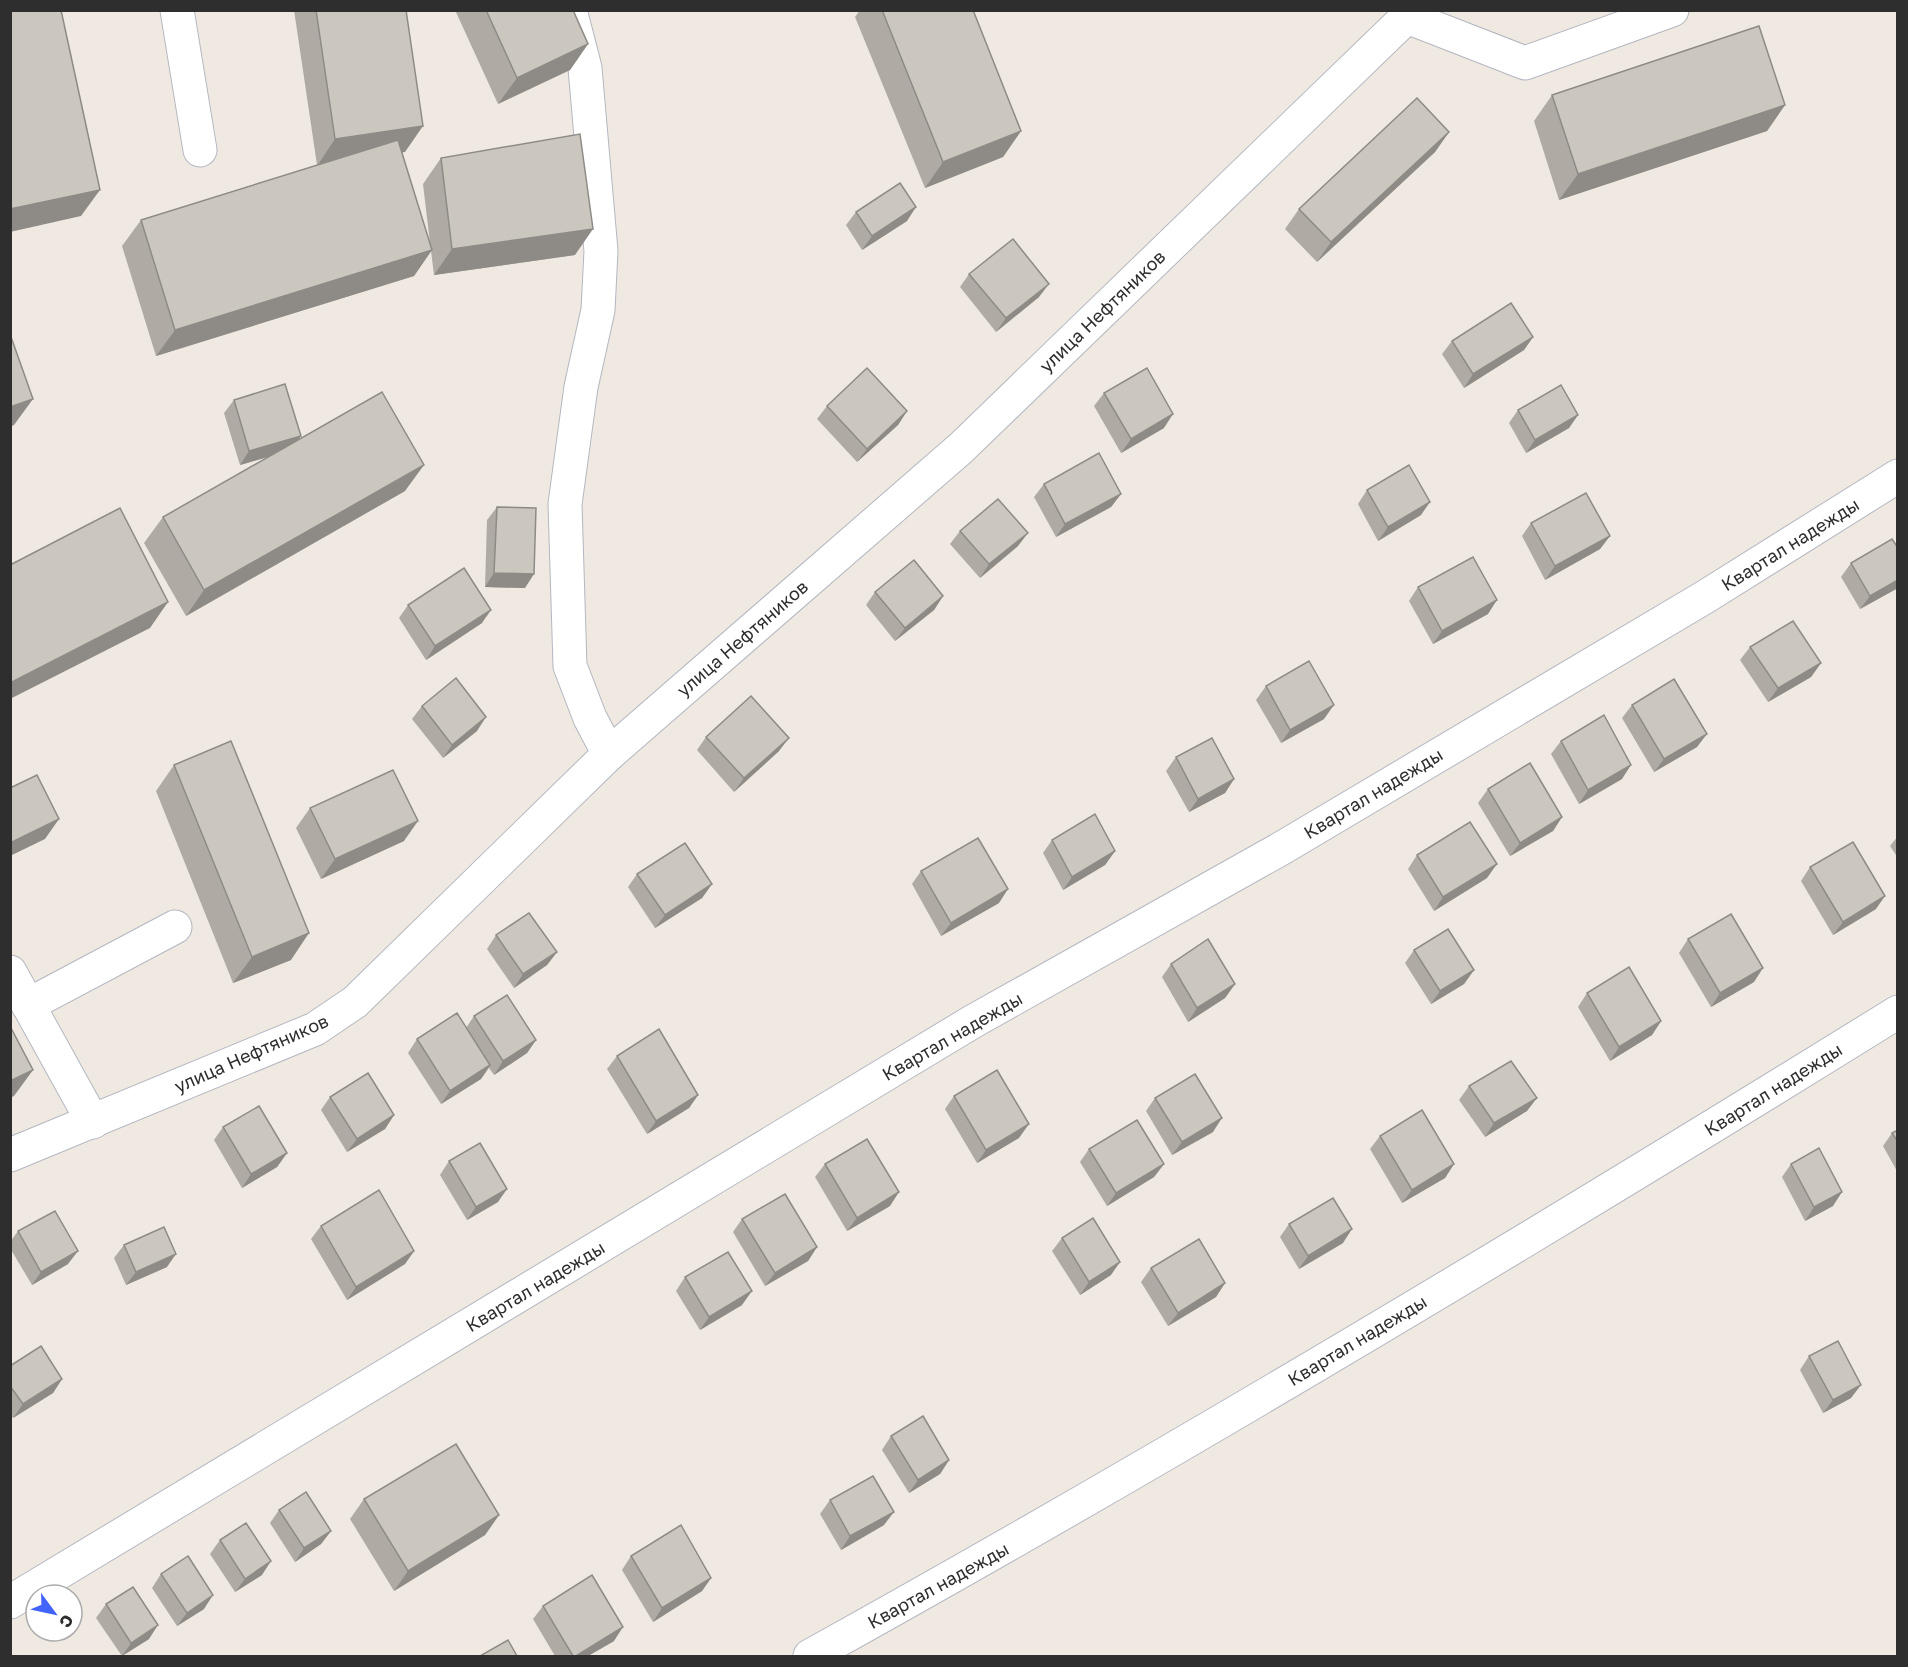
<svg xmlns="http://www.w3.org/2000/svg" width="1908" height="1667" font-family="'Golos Text',sans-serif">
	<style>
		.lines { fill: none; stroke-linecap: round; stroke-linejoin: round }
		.minor-casing { stroke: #b4b7c1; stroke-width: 35 }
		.minor { stroke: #fff; stroke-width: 33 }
		.wall { fill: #afaba4 }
		.shaded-wall { fill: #8e8b86 }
		.building { fill: #cbc7bf; stroke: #8e8b86; stroke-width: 1.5 }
		.labels { text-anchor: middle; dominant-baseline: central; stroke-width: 4.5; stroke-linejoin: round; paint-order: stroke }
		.street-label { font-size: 18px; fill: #2e2e2e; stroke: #fff }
	</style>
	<rect width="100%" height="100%" fill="#efe9e1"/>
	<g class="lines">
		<defs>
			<g id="minor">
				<polyline points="177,10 200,150"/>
				<polyline points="570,10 585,68 601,251 598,310 581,387 565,504 570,666 590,718 609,754"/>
				<polyline points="1407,17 1525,63 1672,10"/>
				<polyline points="10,972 93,1122"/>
				<polyline points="28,1005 175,927"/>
				<polyline points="10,1155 315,1029 355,1002 609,754 961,448 1414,10"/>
				<polyline points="10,1602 972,1022 1282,848 1705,597 1898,476"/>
				<path d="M810 1656C1178 1452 1540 1234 1898 1012"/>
			</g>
		</defs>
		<!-- minor casing -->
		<use href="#minor" class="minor-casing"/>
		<!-- minor -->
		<use href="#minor" class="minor"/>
	</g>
	<!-- wall -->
	<g class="wall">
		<polygon points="294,10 406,10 405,152 402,152 430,243 423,184 441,158 575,255 434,275 431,251 414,276 156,356 122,246 141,220 317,165"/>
		<polygon points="455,10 573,10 588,44 570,70 498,104"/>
		<polygon points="860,10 973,10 1021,131 1003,157 925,188 855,17"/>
		<polygon points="1552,95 1785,105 1767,131 1559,200 1534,121"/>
		<polygon points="1449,132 1435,152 1317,262 1285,229 1299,209"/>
		<polygon points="856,212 907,221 862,250 846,225"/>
		<polygon points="969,274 1039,297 996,332 960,287"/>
		<polygon points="1533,337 1524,350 1464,388 1442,354 1452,341"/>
		<polygon points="1104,393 1164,428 1121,453 1094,406"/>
		<polygon points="234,400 301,436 299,439 405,491 186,616 144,543 163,517 268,457 240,465 224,413"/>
		<polygon points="827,406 907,411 898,425 857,462 817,419"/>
		<polygon points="1518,410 1578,415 1569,428 1526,453 1509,423"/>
		<polygon points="1044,484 1121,494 1111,507 1056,537 1034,497"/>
		<polygon points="1367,490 1421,515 1378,541 1358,504"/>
		<polygon points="497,507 525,588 485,587 487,520"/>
		<polygon points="1531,523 1610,536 1600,549 1545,580 1522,536"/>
		<polygon points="960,531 1018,546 980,578 950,544"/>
		<polygon points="1898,548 1898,588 1860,609 1841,577 1851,563"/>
		<polygon points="1418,587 1488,614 1433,644 1409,601"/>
		<polygon points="875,592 943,596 934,610 895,641 866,605"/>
		<polygon points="408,605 482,623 426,660 399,618"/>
		<polygon points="1750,647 1821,663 1811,677 1768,702 1740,660"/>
		<polygon points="1266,686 1324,719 1281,743 1256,700"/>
		<polygon points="1632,705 1697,747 1654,772 1622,718"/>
		<polygon points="422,706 477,731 443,758 412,719"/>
		<polygon points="706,737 779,751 734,792 697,750"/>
		<polygon points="1561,741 1622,779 1579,804 1551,754"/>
		<polygon points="1176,757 1234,779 1225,793 1189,812 1166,771"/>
		<polygon points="174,765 291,960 233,983 156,791"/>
		<polygon points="1488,789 1562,817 1553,831 1510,856 1478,803"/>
		<polygon points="310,808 404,841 321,879 296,828"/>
		<polygon points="1898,836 1898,858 1890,846"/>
		<polygon points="1052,840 1115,851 1105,865 1063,890 1043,853"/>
		<polygon points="1417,855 1487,878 1434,911 1408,869"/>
		<polygon points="1810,867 1876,909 1833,935 1801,881"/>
		<polygon points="921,871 999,903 941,936 912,884"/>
		<polygon points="637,874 712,884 702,898 655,928 628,887"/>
		<polygon points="496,935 557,952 547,965 514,988 487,949"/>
		<polygon points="1688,939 1754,982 1711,1007 1679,953"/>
		<polygon points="1414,950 1474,970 1464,984 1431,1004 1405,963"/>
		<polygon points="1171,964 1235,984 1225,998 1188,1022 1162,977"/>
		<polygon points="1587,993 1661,1021 1652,1035 1610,1061 1578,1007"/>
		<polygon points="474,1016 536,1040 527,1053 494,1075 489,1068 481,1079 441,1104 408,1053 417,1039 466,1028"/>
		<polygon points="617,1056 698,1095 689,1108 647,1134 607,1069"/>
		<polygon points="1469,1086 1527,1111 1485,1137 1459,1100"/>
		<polygon points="954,1096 1019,1138 977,1163 945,1109"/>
		<polygon points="330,1097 394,1115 385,1129 347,1152 321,1110"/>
		<polygon points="1155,1098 1213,1132 1172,1155 1146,1111"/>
		<polygon points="223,1127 287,1153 277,1167 242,1188 214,1140"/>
		<polygon points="1898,1130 1898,1173 1883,1146 1892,1133"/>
		<polygon points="1380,1136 1454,1164 1445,1178 1402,1203 1370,1149"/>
		<polygon points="1089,1149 1164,1164 1154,1177 1107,1206 1080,1162"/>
		<polygon points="449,1161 498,1202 467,1220 440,1175"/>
		<polygon points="825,1164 890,1206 847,1231 815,1177"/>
		<polygon points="1791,1164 1833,1206 1805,1221 1782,1177"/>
		<polygon points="742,1219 817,1247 808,1261 765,1286 733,1232"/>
		<polygon points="1289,1224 1343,1243 1299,1269 1280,1237"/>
		<polygon points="321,1226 414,1251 405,1264 347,1300 311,1239"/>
		<polygon points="18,1231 68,1264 32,1285 10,1248 10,1242"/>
		<polygon points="1062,1238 1111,1275 1080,1295 1052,1251"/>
		<polygon points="124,1245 167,1267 126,1285 114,1258"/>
		<polygon points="1151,1268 1225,1283 1216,1297 1168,1326 1141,1282"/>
		<polygon points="685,1277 742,1305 700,1330 676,1291"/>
		<polygon points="1809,1356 1851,1398 1823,1413 1800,1370"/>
		<polygon points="10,1366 62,1379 53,1393 13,1418 10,1414"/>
		<polygon points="891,1436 949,1460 940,1474 909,1493 882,1450"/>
		<polygon points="364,1499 499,1515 485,1535 394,1591 350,1519"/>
		<polygon points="830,1500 884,1525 841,1550 820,1514"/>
		<polygon points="279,1510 331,1531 321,1544 295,1562 270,1523"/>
		<polygon points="220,1540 262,1575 235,1592 210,1554"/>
		<polygon points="631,1556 711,1578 702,1591 653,1622 622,1570"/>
		<polygon points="161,1574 204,1609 177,1626 152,1588"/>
		<polygon points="106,1604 149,1639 122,1656 96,1618"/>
		<polygon points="543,1606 614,1641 588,1656 555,1656 533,1619"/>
	</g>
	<!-- shaded-wall -->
	<g class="shaded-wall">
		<polygon points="588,44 570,70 498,104 517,78"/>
		<polygon points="1785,105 1767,131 1559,200 1578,174"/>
		<polygon points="423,126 405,152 317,166 335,139"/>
		<polygon points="1021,131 1003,157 925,188 943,162"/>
		<polygon points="1449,132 1435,152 1317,262 1331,242"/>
		<polygon points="100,190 81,216 10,232 10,209"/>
		<polygon points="916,207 907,221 862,250 872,236"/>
		<polygon points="593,229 575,255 434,275 452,249"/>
		<polygon points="432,250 414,276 156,356 175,330"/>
		<polygon points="1049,284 1039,297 996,332 1006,318"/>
		<polygon points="1533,337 1524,350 1464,388 1473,374"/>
		<polygon points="33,399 14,425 10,427 10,407"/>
		<polygon points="907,411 898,425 857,462 867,449"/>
		<polygon points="1173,414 1164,428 1121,453 1131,439"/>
		<polygon points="1578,415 1569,428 1526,453 1535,440"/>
		<polygon points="301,436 291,450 240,465 249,451"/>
		<polygon points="424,465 405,491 186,616 204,590"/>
		<polygon points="1121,494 1111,507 1056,537 1065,524"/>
		<polygon points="1430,502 1421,515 1378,541 1388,527"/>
		<polygon points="1028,533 1018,546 980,578 989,564"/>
		<polygon points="1610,536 1600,549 1545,580 1555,566"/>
		<polygon points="494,573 534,574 525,588 485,587"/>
		<polygon points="1898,580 1898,588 1860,609 1870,596"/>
		<polygon points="943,596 934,610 895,641 905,628"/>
		<polygon points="1497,600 1488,614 1433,644 1442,631"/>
		<polygon points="168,602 150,628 10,699 10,683"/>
		<polygon points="491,610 482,623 426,660 435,646"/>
		<polygon points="1821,663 1811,677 1768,702 1778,688"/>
		<polygon points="1334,705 1324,719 1281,743 1290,730"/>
		<polygon points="486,717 477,731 443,758 452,745"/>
		<polygon points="1707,734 1697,747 1654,772 1664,759"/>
		<polygon points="789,738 779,751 734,792 744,778"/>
		<polygon points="1631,765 1622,779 1579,804 1588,790"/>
		<polygon points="1234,779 1225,793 1189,812 1198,799"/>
		<polygon points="1562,817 1553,831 1510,856 1520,843"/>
		<polygon points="59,819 45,839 10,856 10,843"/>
		<polygon points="418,821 404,841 321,879 335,859"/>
		<polygon points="1115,851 1105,865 1063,890 1072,877"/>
		<polygon points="1497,864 1487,878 1434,911 1443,897"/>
		<polygon points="712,884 702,898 655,928 665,915"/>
		<polygon points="1008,889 999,903 941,936 951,923"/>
		<polygon points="1885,896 1876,909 1833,935 1843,922"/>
		<polygon points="309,933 291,960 233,983 252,957"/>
		<polygon points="557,952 547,965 514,988 523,974"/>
		<polygon points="1763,968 1754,982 1711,1007 1720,993"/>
		<polygon points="1474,970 1464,984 1431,1004 1440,991"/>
		<polygon points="1235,984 1225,998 1188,1022 1197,1008"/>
		<polygon points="1661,1021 1652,1035 1610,1061 1619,1047"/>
		<polygon points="536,1040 527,1053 494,1075 503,1061"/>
		<polygon points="490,1065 481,1079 441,1104 450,1091"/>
		<polygon points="33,1070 14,1096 10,1098 10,1081"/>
		<polygon points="698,1095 689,1108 647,1134 656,1121"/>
		<polygon points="1537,1098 1527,1111 1485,1137 1494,1123"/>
		<polygon points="394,1115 385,1129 347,1152 357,1139"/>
		<polygon points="1222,1118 1213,1132 1172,1155 1182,1142"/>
		<polygon points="1029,1124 1019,1138 977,1163 986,1150"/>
		<polygon points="287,1153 277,1167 242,1188 251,1174"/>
		<polygon points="1164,1164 1154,1177 1107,1206 1116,1193"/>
		<polygon points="1454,1164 1445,1178 1402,1203 1412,1190"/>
		<polygon points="507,1189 498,1202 467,1220 476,1207"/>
		<polygon points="899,1192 890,1206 847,1231 857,1218"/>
		<polygon points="1842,1192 1833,1206 1805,1221 1814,1207"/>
		<polygon points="1352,1229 1343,1243 1299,1269 1308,1256"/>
		<polygon points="817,1247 808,1261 765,1286 775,1273"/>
		<polygon points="78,1251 68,1264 32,1285 41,1272"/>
		<polygon points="414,1251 405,1264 347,1300 356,1287"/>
		<polygon points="176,1254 167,1267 126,1285 136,1272"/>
		<polygon points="1120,1262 1111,1275 1080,1295 1089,1282"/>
		<polygon points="1225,1283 1216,1297 1168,1326 1178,1313"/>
		<polygon points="752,1291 742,1305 700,1330 709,1317"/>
		<polygon points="62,1379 53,1393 13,1418 23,1404"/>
		<polygon points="1861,1385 1851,1398 1823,1413 1833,1400"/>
		<polygon points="949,1460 940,1474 909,1493 918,1480"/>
		<polygon points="894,1512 884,1525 841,1550 850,1536"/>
		<polygon points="499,1515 485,1535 394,1591 408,1571"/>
		<polygon points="331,1531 321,1544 295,1562 304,1548"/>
		<polygon points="271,1561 262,1575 235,1592 245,1579"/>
		<polygon points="711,1578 702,1591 653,1622 662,1608"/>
		<polygon points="213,1595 204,1609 177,1626 187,1613"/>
		<polygon points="158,1625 149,1639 122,1656 131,1643"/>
		<polygon points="623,1627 614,1641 588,1656 576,1656"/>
	</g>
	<!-- building -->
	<g class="building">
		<polygon points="10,10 61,10 100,190 10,209"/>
		<polygon points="316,10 406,10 423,126 335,139"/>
		<polygon points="486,10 573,10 588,44 517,78"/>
		<polygon points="882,10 973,10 1021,131 943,162"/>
		<polygon points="1759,26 1785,105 1578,174 1552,95"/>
		<polygon points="1417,98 1449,132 1331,242 1299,209"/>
		<polygon points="580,134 593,229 452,249 441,158"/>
		<polygon points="398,140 432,250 175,330 141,220"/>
		<polygon points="900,183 916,207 872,236 856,212"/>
		<polygon points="1013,239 1049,284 1006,318 969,274"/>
		<polygon points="1511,303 1533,337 1473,374 1452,341"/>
		<polygon points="10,334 33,399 10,407"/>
		<polygon points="867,368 907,411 867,449 827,406"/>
		<polygon points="1147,368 1173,414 1131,439 1104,393"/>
		<polygon points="285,384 301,436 249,451 234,400"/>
		<polygon points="1561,385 1578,415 1535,440 1518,410"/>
		<polygon points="382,392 424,465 204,590 163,517"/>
		<polygon points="1099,453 1121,494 1065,524 1044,484"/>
		<polygon points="1409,465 1430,502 1388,527 1367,490"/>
		<polygon points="1586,493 1610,536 1555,566 1531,523"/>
		<polygon points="998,499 1028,533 989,564 960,531"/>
		<polygon points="497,507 536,508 534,574 494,573"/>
		<polygon points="120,508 168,602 10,683 10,565"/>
		<polygon points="1892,539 1898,548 1898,580 1870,596 1851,563"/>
		<polygon points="1473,557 1497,600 1442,631 1418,587"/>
		<polygon points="914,560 943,596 905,628 875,592"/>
		<polygon points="464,568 491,610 435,646 408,605"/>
		<polygon points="1793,621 1821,663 1778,688 1750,647"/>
		<polygon points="1309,661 1334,705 1290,730 1266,686"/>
		<polygon points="456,678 486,717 452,745 422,706"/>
		<polygon points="1674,679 1707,734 1664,759 1632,705"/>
		<polygon points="751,696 789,738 744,778 706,737"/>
		<polygon points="1604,715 1631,765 1588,790 1561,741"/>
		<polygon points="1212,738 1234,779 1198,799 1176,757"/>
		<polygon points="231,741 309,933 252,957 174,765"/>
		<polygon points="1530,763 1562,817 1520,843 1488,789"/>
		<polygon points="393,770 418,821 335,859 310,808"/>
		<polygon points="37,775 59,819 10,843 10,788"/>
		<polygon points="1095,814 1115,851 1072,877 1052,840"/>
		<polygon points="1470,822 1497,864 1443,897 1417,855"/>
		<polygon points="978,838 1008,889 951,923 921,871"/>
		<polygon points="1853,842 1885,896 1843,922 1810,867"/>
		<polygon points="685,843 712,884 665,915 637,874"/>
		<polygon points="529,913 557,952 523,974 496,935"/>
		<polygon points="1731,914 1763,968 1720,993 1688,939"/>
		<polygon points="1448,929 1474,970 1440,991 1414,950"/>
		<polygon points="1208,939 1235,984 1197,1008 1171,964"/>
		<polygon points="1629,967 1661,1021 1619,1047 1587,993"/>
		<polygon points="507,995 536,1040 503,1061 474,1016"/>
		<polygon points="457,1013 490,1065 450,1091 417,1039"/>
		<polygon points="10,1026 33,1070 10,1081"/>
		<polygon points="659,1029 698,1095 656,1121 617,1056"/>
		<polygon points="1511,1061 1537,1098 1494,1123 1469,1086"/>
		<polygon points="997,1070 1029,1124 986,1150 954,1096"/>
		<polygon points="368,1073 394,1115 357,1139 330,1097"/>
		<polygon points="1195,1074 1222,1118 1182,1142 1155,1098"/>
		<polygon points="259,1106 287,1153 251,1174 223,1127"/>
		<polygon points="1422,1110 1454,1164 1412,1190 1380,1136"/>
		<polygon points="1137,1120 1164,1164 1116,1193 1089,1149"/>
		<polygon points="1898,1130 1898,1142 1892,1133"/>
		<polygon points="867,1139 899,1192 857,1218 825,1164"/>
		<polygon points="480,1143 507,1189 476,1207 449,1161"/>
		<polygon points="1819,1148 1842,1192 1814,1207 1791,1164"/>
		<polygon points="379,1190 414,1251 356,1287 321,1226"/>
		<polygon points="785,1194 817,1247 775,1273 742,1219"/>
		<polygon points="1333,1198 1352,1229 1308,1256 1289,1224"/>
		<polygon points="55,1211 78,1251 41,1272 18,1231"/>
		<polygon points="1093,1218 1120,1262 1089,1282 1062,1238"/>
		<polygon points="164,1227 176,1254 136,1272 124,1245"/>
		<polygon points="1199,1239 1225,1283 1178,1313 1151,1268"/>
		<polygon points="728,1252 752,1291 709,1317 685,1277"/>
		<polygon points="1838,1341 1861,1385 1833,1400 1809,1356"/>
		<polygon points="41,1346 62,1379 23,1404 10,1386 10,1366"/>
		<polygon points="923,1416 949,1460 918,1480 891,1436"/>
		<polygon points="456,1444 499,1515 408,1571 364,1499"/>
		<polygon points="873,1476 894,1512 850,1536 830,1500"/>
		<polygon points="306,1492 331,1531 304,1548 279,1510"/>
		<polygon points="246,1523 271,1561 245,1579 220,1540"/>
		<polygon points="681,1525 711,1578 662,1608 631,1556"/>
		<polygon points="188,1556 213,1595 187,1613 161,1574"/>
		<polygon points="592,1575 623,1627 576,1656 573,1656 543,1606"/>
		<polygon points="133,1587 158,1625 131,1643 106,1604"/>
		<polygon points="508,1640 517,1656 480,1656"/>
	</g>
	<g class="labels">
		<!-- street labels -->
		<g class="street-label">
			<text transform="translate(1102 311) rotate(-44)">улица Нефтяников</text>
			<text transform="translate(1790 544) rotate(-32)">Квартал надежды</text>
			<text transform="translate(742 638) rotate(-41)">улица Нефтяников</text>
			<text transform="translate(1373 793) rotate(-31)">Квартал надежды</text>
			<text transform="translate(952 1036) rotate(-30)">Квартал надежды</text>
			<text transform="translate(251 1053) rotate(-24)">улица Нефтяников</text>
			<text transform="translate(1773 1089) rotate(-32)">Квартал надежды</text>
			<text transform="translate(535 1286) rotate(-31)">Квартал надежды</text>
			<text transform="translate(1357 1340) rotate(-31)">Квартал надежды</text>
			<text transform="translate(938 1585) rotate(-29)">Квартал надежды</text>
		</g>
	</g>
	<!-- border -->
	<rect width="1908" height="1667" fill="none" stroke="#2e2e2e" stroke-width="24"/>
	<!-- north arrow -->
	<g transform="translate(54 1613) rotate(123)"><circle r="28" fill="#ffffff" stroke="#ababab" stroke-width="1.5"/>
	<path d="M0-4.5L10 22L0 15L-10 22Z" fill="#4264fb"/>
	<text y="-9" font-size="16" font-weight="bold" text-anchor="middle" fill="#2e2e2e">С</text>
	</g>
</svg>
